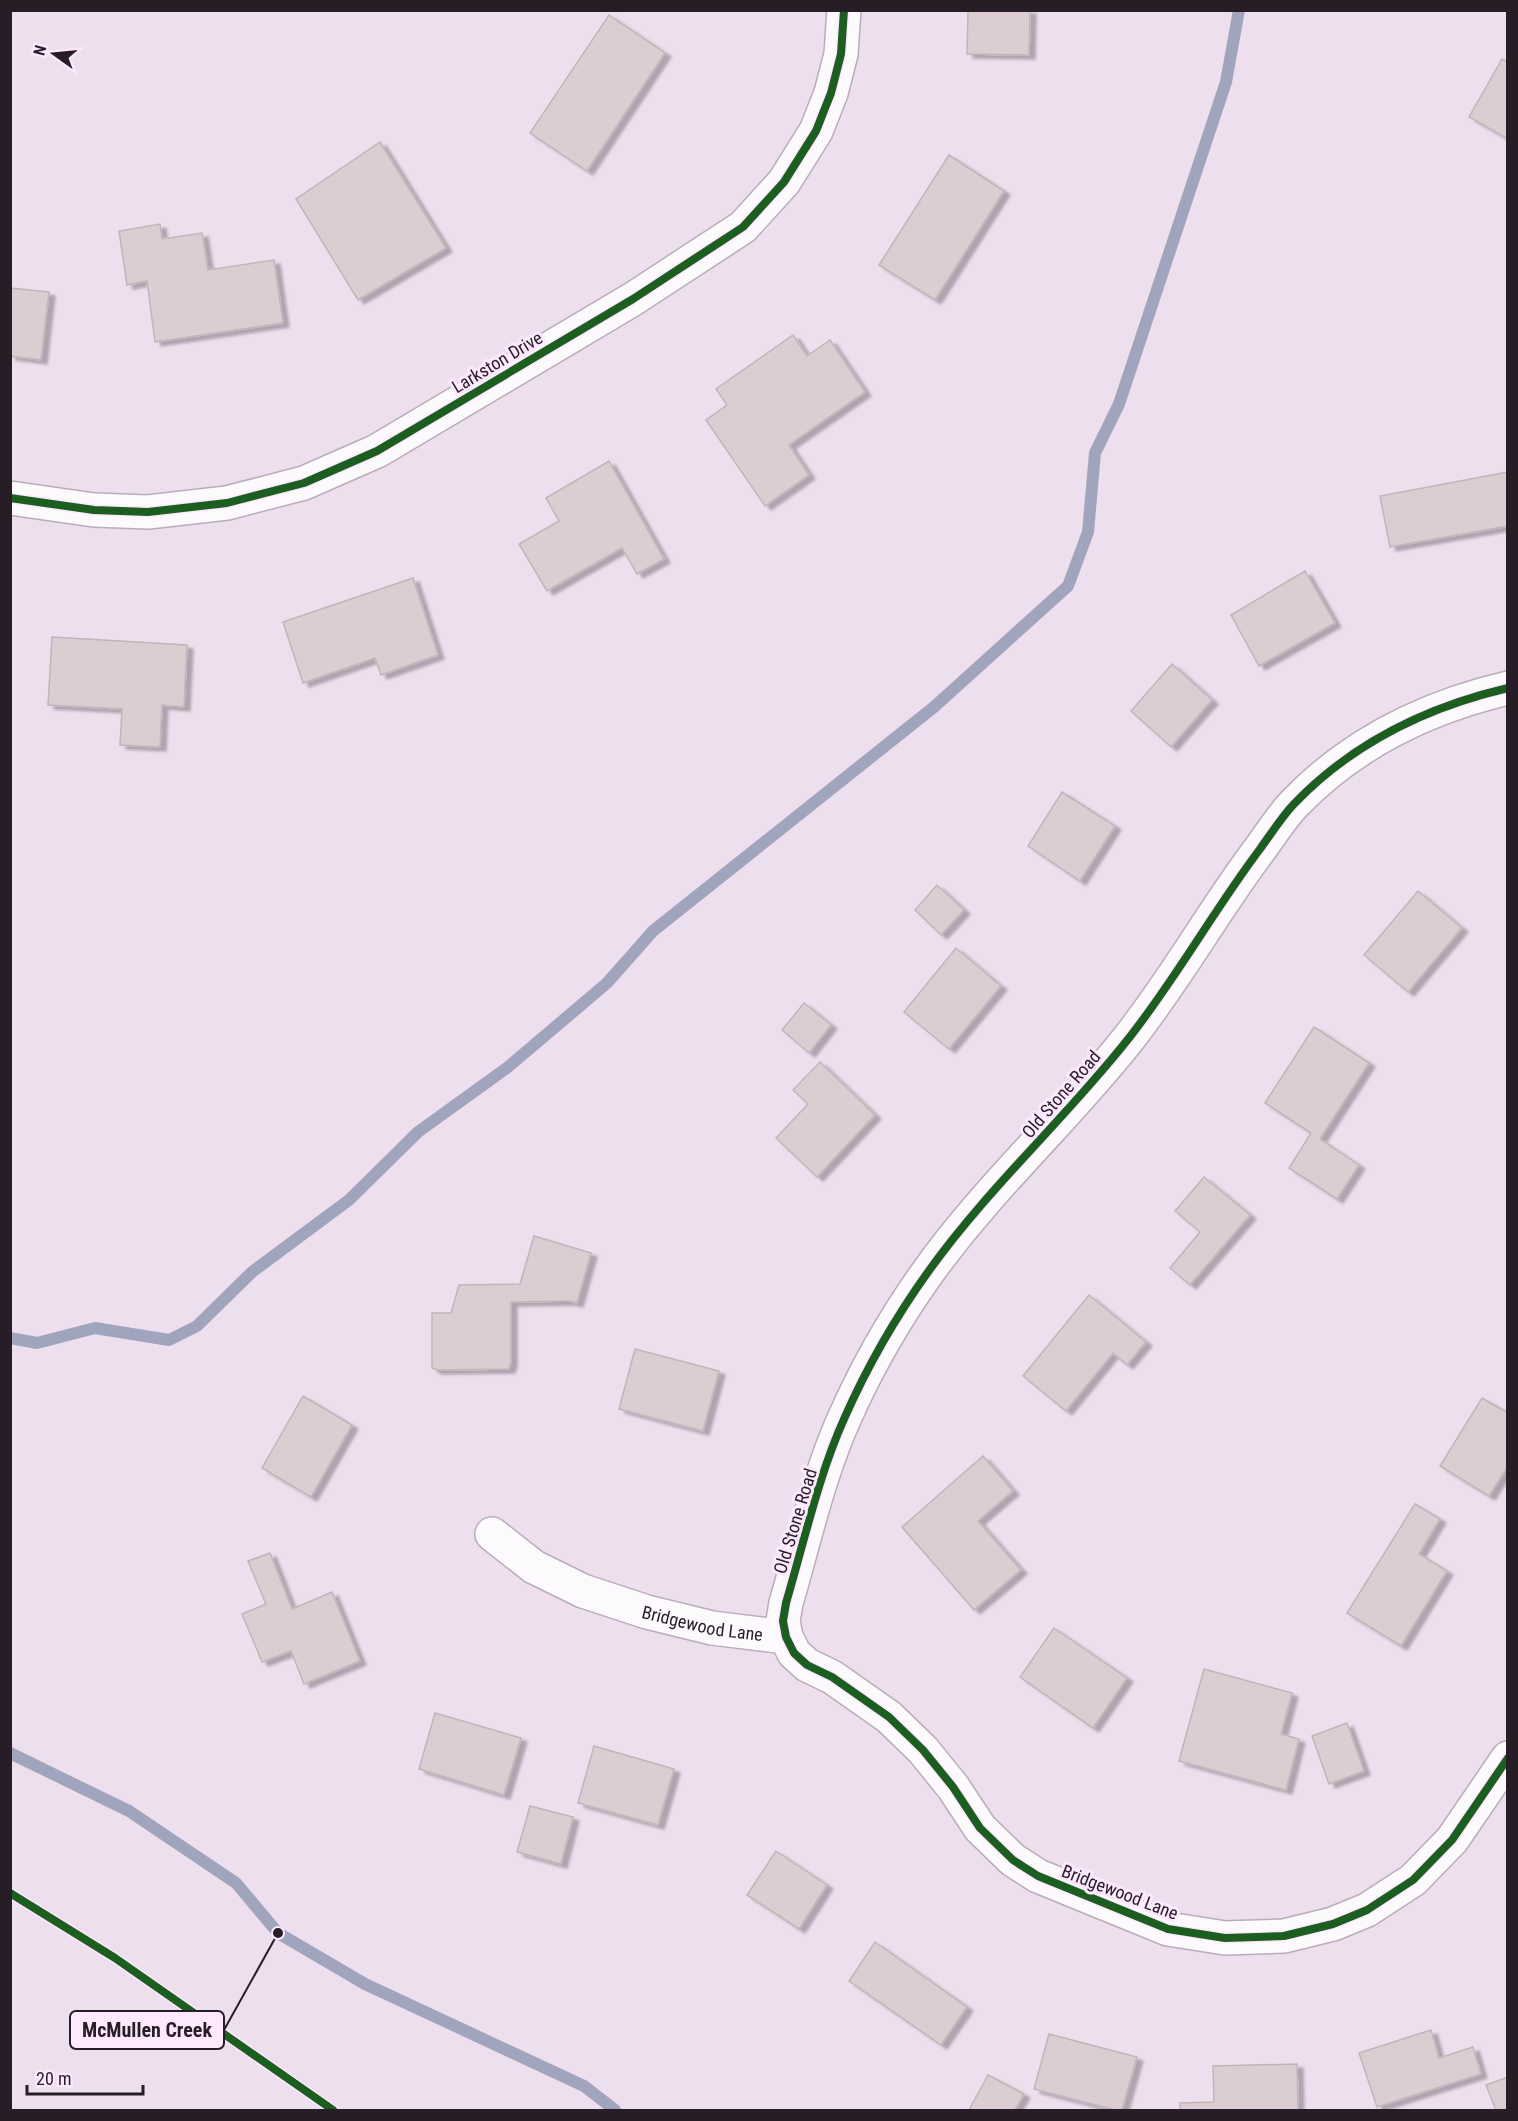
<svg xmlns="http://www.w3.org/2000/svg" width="1518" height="2121" font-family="'Roboto Condensed',sans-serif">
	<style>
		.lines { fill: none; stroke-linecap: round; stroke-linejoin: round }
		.stream { stroke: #a0a5bd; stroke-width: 12 }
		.building { fill: #dbcdd2; stroke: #c2b5b9; stroke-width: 1.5; filter: url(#shadow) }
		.minor-casing { stroke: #b9adb9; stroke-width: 36 }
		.minor { stroke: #fcfafc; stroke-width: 33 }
		.cycleway-casing { stroke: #fee8fe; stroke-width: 11 }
		.cycleway { stroke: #1b5e20; stroke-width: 8 }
		.labels { text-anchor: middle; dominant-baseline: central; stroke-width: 6; stroke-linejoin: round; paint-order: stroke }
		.street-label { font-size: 18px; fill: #261d27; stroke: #fee8fe }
		.leader { fill: none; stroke: #261d27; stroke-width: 2 }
		.callout-dot { fill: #261d27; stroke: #fee8fe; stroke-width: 2 }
		.callout { fill: #fee8fe; stroke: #261d27; stroke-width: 2 }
		.callout-label { font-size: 20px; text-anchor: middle; font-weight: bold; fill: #261d27 }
	</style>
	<defs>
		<filter id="shadow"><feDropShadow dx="6" dy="4" stdDeviation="1.5" flood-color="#0004"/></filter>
	</defs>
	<rect width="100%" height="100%" fill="#eedfee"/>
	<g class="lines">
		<!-- stream -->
		<g class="stream">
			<polyline points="10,1338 37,1343 95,1328 169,1340 197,1326 252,1272 349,1200 418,1132 508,1067 607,983 653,931 934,707 1068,586 1088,532 1095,453 1119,404 1226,82 1239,10"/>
			<polyline points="10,1753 129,1811 236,1883 278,1933 365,1984 584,2086 615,2110"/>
		</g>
	</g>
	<!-- building -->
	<g class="building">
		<polygon points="968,10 1030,10 1029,55 967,54"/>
		<polygon points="609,15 665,53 587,171 530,133"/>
		<polygon points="1502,59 1508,62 1508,139 1469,117"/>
		<polygon points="380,142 446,248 358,300 296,199"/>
		<polygon points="949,155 1004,191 935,300 879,265"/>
		<polygon points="160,224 162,239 202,233 208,270 274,260 283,323 155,342 147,281 127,285 119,231"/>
		<polygon points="10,288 49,292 41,360 10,356"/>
		<polygon points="793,335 807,356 830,340 865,392 789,445 809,475 765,506 706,420 727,405 716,389"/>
		<polygon points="609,461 664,559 637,574 622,548 547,591 519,544 559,521 546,498"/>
		<polygon points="1508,472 1508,526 1390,547 1380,496"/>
		<polygon points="1305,571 1335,623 1259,666 1231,615"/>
		<polygon points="413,578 438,655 381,675 375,658 303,683 283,622"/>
		<polygon points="52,637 187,645 184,707 162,705 160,747 120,745 122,709 48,705"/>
		<polygon points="1172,664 1212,700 1171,747 1131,711"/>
		<polygon points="1062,792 1115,826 1080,881 1028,846"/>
		<polygon points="937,885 964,910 941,935 915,910"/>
		<polygon points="1418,891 1462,928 1408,992 1364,955"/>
		<polygon points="956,948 1001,986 949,1049 904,1012"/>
		<polygon points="804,1003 831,1025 809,1053 782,1030"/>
		<polygon points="1314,1027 1369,1063 1320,1139 1359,1165 1337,1199 1289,1168 1311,1133 1265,1103"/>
		<polygon points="820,1062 875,1115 817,1177 776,1138 808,1104 793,1090"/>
		<polygon points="1204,1177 1250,1215 1190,1285 1170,1268 1200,1232 1175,1211"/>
		<polygon points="534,1236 591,1253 577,1303 570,1301 511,1302 511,1362 509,1369 437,1370 432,1368 432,1313 451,1313 459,1285 520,1284"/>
		<polygon points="1089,1295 1146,1342 1127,1365 1113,1353 1066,1411 1023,1376"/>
		<polygon points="635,1349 719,1371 703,1431 619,1409"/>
		<polygon points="303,1396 352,1425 311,1497 262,1468"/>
		<polygon points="1482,1398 1508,1413 1508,1466 1489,1496 1440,1466"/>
		<polygon points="983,1456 1013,1491 978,1521 1021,1570 974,1610 902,1527"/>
		<polygon points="1415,1504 1440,1519 1419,1554 1447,1571 1401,1646 1347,1613"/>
		<polygon points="270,1553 292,1609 332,1592 360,1661 304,1684 291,1651 262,1662 242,1614 266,1604 248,1561"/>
		<polygon points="1054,1628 1127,1678 1093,1728 1020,1677"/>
		<polygon points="1204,1669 1292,1693 1281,1734 1299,1739 1286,1790 1179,1761"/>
		<polygon points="435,1713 521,1738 504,1795 419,1769"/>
		<polygon points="1347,1723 1364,1771 1329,1784 1312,1736"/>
		<polygon points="594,1746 674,1769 658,1825 578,1803"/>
		<polygon points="530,1806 573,1817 561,1864 517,1852"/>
		<polygon points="776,1851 827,1885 799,1929 747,1895"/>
		<polygon points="875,1942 967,2007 941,2045 849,1981"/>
		<polygon points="1431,2030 1439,2058 1473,2047 1481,2074 1377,2107 1359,2053"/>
		<polygon points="1049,2034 1137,2057 1122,2110 1115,2110 1034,2089"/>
		<polygon points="1297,2064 1298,2110 1180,2110 1180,2103 1214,2102 1213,2066"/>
		<polygon points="988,2075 1024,2094 1015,2110 969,2110"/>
		<polygon points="1508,2077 1508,2110 1496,2110 1486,2085"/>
	</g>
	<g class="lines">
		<defs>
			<g id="minor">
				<polyline points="10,498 94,510 148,512 227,503 304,483 377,451 633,299 743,227 784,182 816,131 831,93 841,54 844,10"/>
				<path d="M1508 688C1427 707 1351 744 1293 805 1281 818 1271 834 1260 849 1214 910 1177 977 1129 1038 1066 1118 988 1188 928 1272 895 1318 867 1367 844 1419 818 1477 804 1542 786 1603L783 1621 786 1637 794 1653 807 1665 832 1677 889 1717 923 1750 953 1787 980 1828 1013 1860 1038 1876 1168 1929 1225 1938 1284 1936 1333 1924 1367 1910 1413 1880 1452 1840 1508 1758"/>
				<path id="s1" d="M492 1534 534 1567 583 1591 647 1612 712 1628 786 1637"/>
			</g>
		</defs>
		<!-- minor casing -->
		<use href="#minor" class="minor-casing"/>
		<!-- minor -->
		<use href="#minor" class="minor"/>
		<defs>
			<g id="cycleway">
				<polyline points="10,498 94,510 148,512 227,503 304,483 377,451 633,299 743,227 784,182 816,131 831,93 841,54 844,10"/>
				<path d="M1508 688C1427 707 1351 744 1293 805 1281 818 1271 834 1260 849 1214 910 1177 977 1129 1038 1066 1118 988 1188 928 1272 895 1318 867 1367 844 1419 818 1477 804 1542 786 1603L783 1621 786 1637 794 1653 807 1665 832 1677 889 1717 923 1750 953 1787 980 1828 1013 1860 1038 1876 1168 1929 1225 1938 1284 1936 1333 1924 1367 1910 1413 1880 1452 1840 1508 1758"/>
				<polyline points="10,1893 115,1958 333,2110"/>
			</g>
		</defs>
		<!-- cycleway casing -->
		<use href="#cycleway" class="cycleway-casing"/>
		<!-- cycleway -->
		<use href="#cycleway" class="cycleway"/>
	</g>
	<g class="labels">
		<!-- street labels -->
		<g class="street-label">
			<text transform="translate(497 362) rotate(-31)">Larkston Drive</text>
			<text transform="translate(1061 1094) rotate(-49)">Old Stone Road</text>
			<text transform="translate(795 1521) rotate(-73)">Old Stone Road</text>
			<text stroke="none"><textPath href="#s1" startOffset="232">Bridgewood Lane</textPath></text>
			<text transform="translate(1120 1892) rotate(21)">Bridgewood Lane</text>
		</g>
	</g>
	<!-- callouts -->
	<path class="leader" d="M278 1933L224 2030"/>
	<circle class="callout-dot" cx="278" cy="1933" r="6"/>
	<rect class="callout" x="70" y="2011" width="154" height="38" rx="6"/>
	<g class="callout-label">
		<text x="147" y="2037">McMullen Creek</text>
	</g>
	<!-- border -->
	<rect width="1518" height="2121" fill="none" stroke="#261d27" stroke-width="24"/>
	<!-- north arrow -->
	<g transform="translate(54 54) rotate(285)" stroke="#fee8fe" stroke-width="4.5" paint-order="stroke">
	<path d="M0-4.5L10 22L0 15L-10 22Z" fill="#261d27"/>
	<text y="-9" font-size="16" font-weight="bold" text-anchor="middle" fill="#261d27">N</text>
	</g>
	<!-- scale -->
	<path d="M27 2085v9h116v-9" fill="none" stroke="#261d27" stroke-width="3"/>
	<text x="36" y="2085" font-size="18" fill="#261d27" stroke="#fee8fe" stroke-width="4.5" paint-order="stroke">20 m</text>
</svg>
